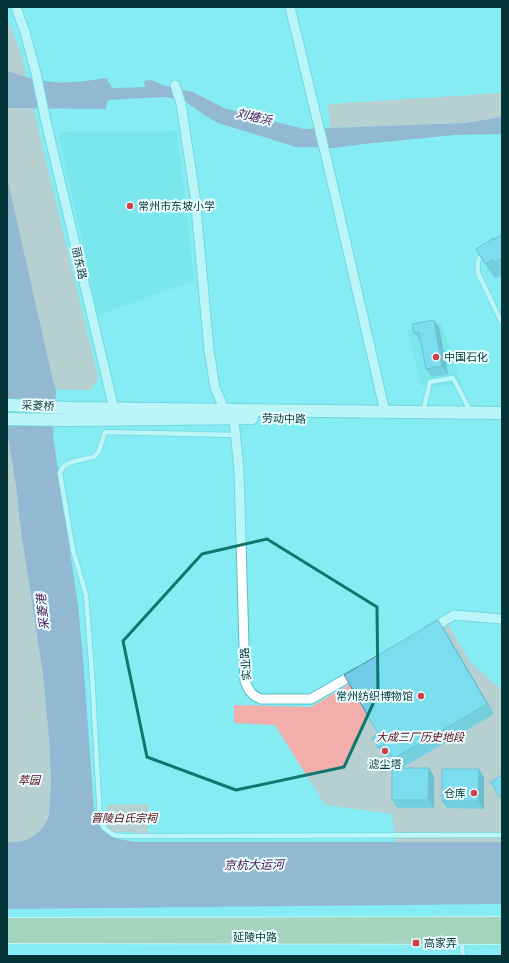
<svg xmlns="http://www.w3.org/2000/svg" width="509" height="963" font-family="'Roboto Serif','Noto Sans SC',serif">
	<style>
		.built { fill: #6ddfe7 }
		.green { fill: #f2aeab }
		.water { fill: #a57bac }
		.lines { fill: none; stroke-linecap: round; stroke-linejoin: round }
		.lane-casing { stroke: #56bec5; stroke-width: 6 }
		.street-casing { stroke: #56bec5; stroke-width: 11 }
		.secondary-casing { stroke: #56bec5; stroke-width: 14 }
		.primary-casing { stroke: #fff; stroke-width: 16 }
		.lane { stroke: #fff; stroke-width: 4.5 }
		.street { stroke: #fff; stroke-width: 9 }
		.secondary { stroke: #fff; stroke-width: 12 }
		.primary { stroke: #cdb37d; stroke-width: 14 }
		.wall { fill: #60aec8 }
		.shaded-wall { fill: #4e8da2 }
		.building { fill: #70cae8; stroke: #4e8da2 }
		.marked { fill: none; stroke: #0f766e; stroke-width: 3; stroke-linejoin: round }
		.poi-dot { fill: #d04049; stroke: #ebfeff; stroke-width: 1.5 }
		.labels { text-anchor: middle; dominant-baseline: central; stroke-width: 4; stroke-linejoin: round; paint-order: stroke }
		.poi-label { font-size: 11px; fill: #043437; stroke: #ebfeff; text-anchor: start }
		.street-label { font-size: 11px; fill: #043437; stroke: #ebfeff }
		.park-label { font-size: 11px; font-style: italic; fill: #5a0310; stroke: #ebfeff }
		.water-label { font-size: 12px; font-style: italic; fill: #47114f; stroke: #ebfeff }
	</style>
	<rect width="100%" height="100%" fill="#85ecf3"/>
	<!-- built -->
	<g class="built">
		<polygon points="177,131 194,281 98,315 58,132"/>
		<polygon points="441,323 463,387 421,386 407,330"/>
	</g>
	<!-- green -->
	<g class="green">
		<polygon points="7,17 22,56 32,103 98,377 91,390 42,389 7,227"/>
		<polygon points="502,93 502,117 465,123 331,128 328,104"/>
		<path d="M7 435H8L16 486 21 531 43 674 49 738 51 781 49 815C46 826 35 838 23 841 18 842 12 842 7 842Z"/>
		<polygon points="449,625 471,663 502,690 502,842 395,842 392,814 325,805 275,725 234,723 234,705 311,707"/>
		<polygon points="148,804 148,834 133,834 132,832 112,832 108,827 107,805"/>
	</g>
	<!-- water -->
	<g class="water">
		<path d="M7 71C22 76 38 81 53 82 71 84 89 80 107 78L108 82 110 83 112 88 145 87 144 81 151 80 165 86 193 92 224 108 304 129 465 123 502 117V134L455 135 364 144 334 148 296 147 218 123 204 115 185 101 165 97 109 100 107 102 106 109 7 108Z"/>
		<path d="M7 177 54 385 56 390 53 435 78 606 83 657 94 811C103 837 111 838 136 842H502V904L7 909V842C12 842 18 842 23 841 35 838 46 826 49 815L51 781 49 738 43 674 21 531 16 486 7 431Z"/>
	</g>
	<g class="lines">
		<defs>
			<g id="lane">
				<path d="M484 253C477 260 477 263 478 273L502 323"/>
				<polyline points="423,412 430,382 453,378 471,412"/>
				<polyline points="235,435 105,432 99,451 94,457 71,462 63,467 60,473 73,550 86,595 92,674 100,819 104,828 114,835 121,836 502,835"/>
				<polyline points="461,939 463,956"/>
			</g>
			<g id="street">
				<polyline points="16,7 25,32 36,73 45,117 114,409"/>
				<polyline points="290,7 329,169 385,412"/>
				<path d="M175 85 181 104 195 196 209 350 215 388 225 410 234 419 239 470 245 681C249 691 251 695 261 699H311L356 673"/>
				<polyline points="429,630 454,615 502,619"/>
			</g>
			<g id="secondary">
				<polyline points="7,405 69,408 502,413"/>
				<polyline points="7,419 67,420 252,418"/>
			</g>
			<g id="primary">
				<polyline points="7,925 502,924"/>
				<polyline points="7,936 502,937"/>
			</g>
		</defs>
		<!-- lane casing -->
		<use href="#lane" class="lane-casing"/>
		<!-- street casing -->
		<use href="#street" class="street-casing"/>
		<!-- secondary casing -->
		<use href="#secondary" class="secondary-casing"/>
		<!-- primary casing -->
		<use href="#primary" class="primary-casing"/>
		<!-- lane -->
		<use href="#lane" class="lane"/>
		<!-- street -->
		<use href="#street" class="street"/>
		<!-- secondary -->
		<use href="#secondary" class="secondary"/>
		<!-- primary -->
		<use href="#primary" class="primary"/>
	</g>
	<!-- wall -->
	<g class="wall">
		<polygon points="502,235 502,275 495,279 485,264 495,239"/>
		<polygon points="434,320 439,327 448,374 432,377 426,369 421,340 419,340 414,333"/>
		<polygon points="445,630 494,714 402,768 434,776 434,808 397,808 392,800 400,768 391,755 385,758 378,748"/>
		<polygon points="502,775 502,801 499,796"/>
		<polygon points="484,777 484,809 447,808 442,801"/>
	</g>
	<!-- shaded-wall -->
	<g class="shaded-wall">
		<polygon points="434,320 439,327 448,374 442,366"/>
		<polygon points="438,620 445,630 494,714 487,704"/>
		<polygon points="429,768 434,776 434,808 428,800"/>
		<polygon points="479,769 484,777 484,809 478,801"/>
	</g>
	<!-- building -->
	<g class="building">
		<polygon points="502,235 502,258 494,263 493,260 485,264 476,249 494,238 495,239"/>
		<polygon points="434,320 442,366 426,369 419,332 414,333 412,324"/>
		<polygon points="438,620 487,704 393,759 384,744 378,748 372,738 378,733 344,675"/>
		<polygon points="392,768 429,768 428,800 392,800"/>
		<polygon points="442,769 479,769 478,801 442,801"/>
		<polygon points="502,775 502,795 499,796 491,782"/>
	</g>
	<!-- marked area -->
	<path d="M0 0H509V963H0ZM267 539 377 607 378 693 344 767 236 790 147 757 123 641 202 554Z" fill="#85ecf3" fill-opacity=".55" fill-rule="evenodd"/>
	<path class="marked" d="M267 539 377 607 378 693 344 767 236 790 147 757 123 641 202 554Z"/>
	<!-- markers -->
	<g class="poi-dot">
		<circle cx="130" cy="206" r="4"/>
		<circle cx="436" cy="357" r="4"/>
		<circle cx="421" cy="696" r="4"/>
		<circle cx="385" cy="751" r="4"/>
		<circle cx="474" cy="793" r="4"/>
		<rect x="412" y="939" width="8" height="8" rx="2"/>
	</g>
	<g class="labels">
		<!-- poi labels -->
		<g class="poi-label">
			<text x="138" y="206">常州市东坡小学</text>
			<text x="444" y="357">中国石化</text>
			<text x="413" y="696" text-anchor="end">常州纺织博物馆</text>
			<text x="385" y="764" text-anchor="middle">滤尘塔</text>
			<text x="466" y="793" text-anchor="end">仓库</text>
			<text x="424" y="943">高家弄</text>
		</g>
		<!-- street labels -->
		<g class="street-label">
			<text transform="translate(79 263) rotate(77)">丽东路</text>
			<text transform="translate(38 406) rotate(3)">采菱桥</text>
			<text transform="translate(284 419) rotate(1)">劳动中路</text>
			<text transform="translate(246 664) rotate(-94)">实业路</text>
			<text x="255" y="937">延陵中路</text>
		</g>
		<!-- park labels -->
		<g class="park-label">
			<text x="420" y="737">大成三厂历史地段</text>
			<text x="29" y="780">萃园</text>
			<text x="124" y="818">晋陵白氏宗祠</text>
		</g>
		<!-- water labels -->
		<g class="water-label">
			<text transform="translate(254 117) rotate(13)">刘塘浜</text>
			<text transform="translate(43 612) rotate(-96)">采菱港</text>
			<text transform="translate(254 865) rotate(-1)">京杭大运河</text>
		</g>
	</g>
	<!-- border -->
	<rect width="509" height="963" fill="none" stroke="#043437" stroke-width="16"/>
</svg>
